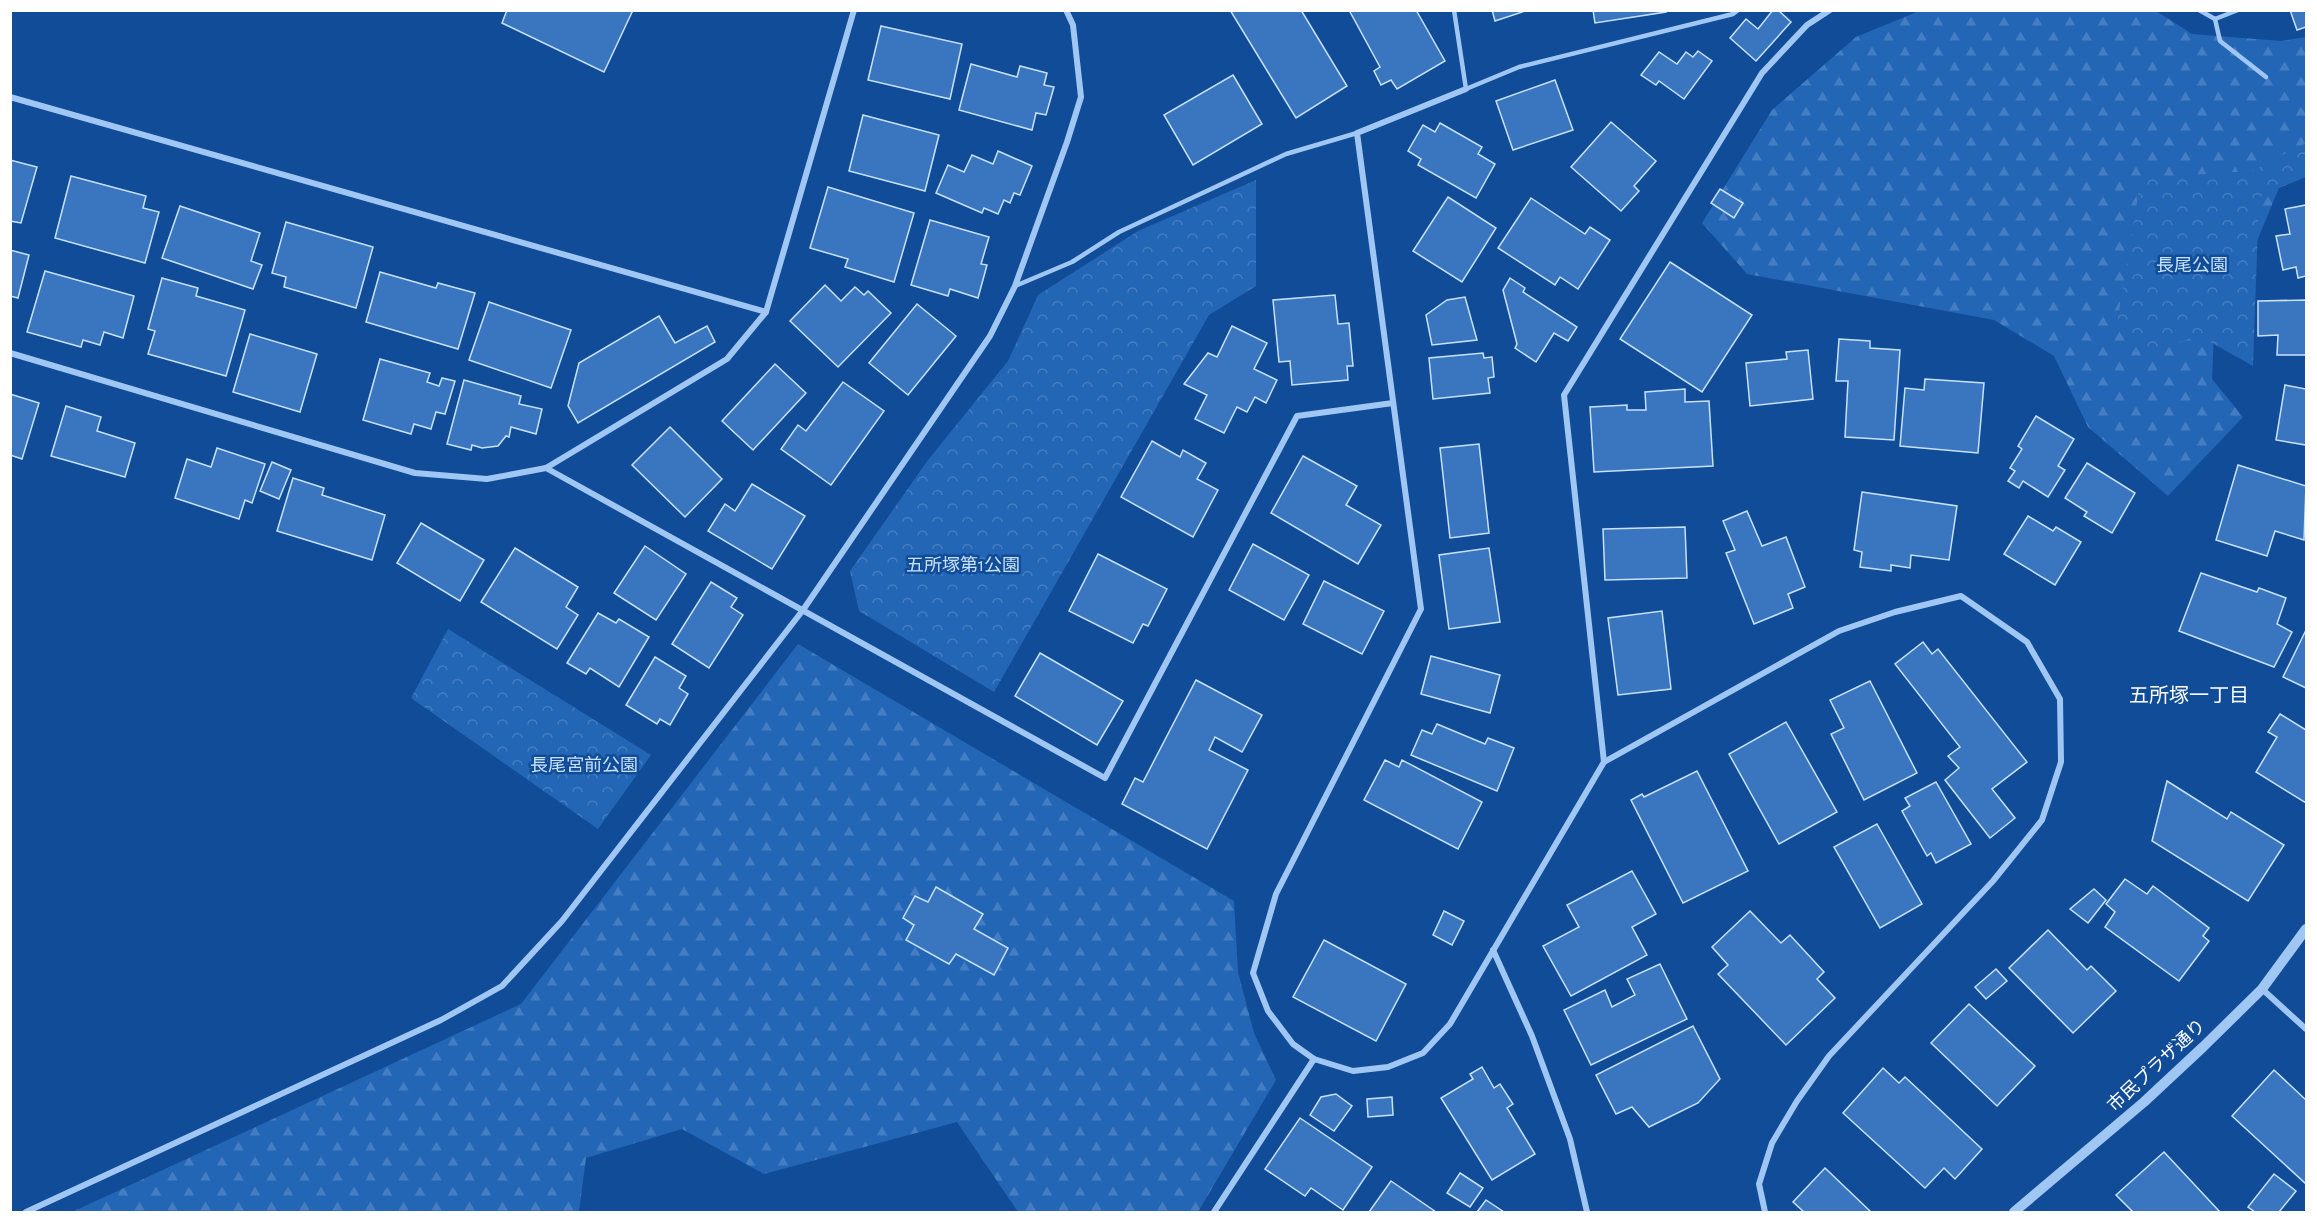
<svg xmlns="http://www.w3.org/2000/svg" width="2317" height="1223" font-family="'Alegreya Sans','Noto Sans JP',sans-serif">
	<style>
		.forest { fill: url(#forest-firs) }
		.park { fill: url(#park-crowns) }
		.building { fill: #3976bf; stroke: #c8e1fe; stroke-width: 1.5 }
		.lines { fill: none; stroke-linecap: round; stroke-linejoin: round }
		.service { stroke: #a0c7f4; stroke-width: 4.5 }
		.minor { stroke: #a0c7f4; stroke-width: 6 }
		.tertiary { stroke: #a0c7f4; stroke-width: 10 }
		.labels { text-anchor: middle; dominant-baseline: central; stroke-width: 5; stroke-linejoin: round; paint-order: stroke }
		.park-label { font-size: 18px; fill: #c8e1fe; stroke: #104c97 }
		.street-label { font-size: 18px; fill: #fff; stroke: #104c97 }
		.neighbourhood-label { font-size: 20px; fill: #fff; stroke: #104c97 }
	</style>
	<defs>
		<pattern id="forest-firs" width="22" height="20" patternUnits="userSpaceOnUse" patternTransform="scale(1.5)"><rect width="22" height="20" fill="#2366b6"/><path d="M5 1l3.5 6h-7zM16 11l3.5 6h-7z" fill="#447dc1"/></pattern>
		<pattern id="park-crowns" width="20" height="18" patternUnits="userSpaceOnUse" patternTransform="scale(1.5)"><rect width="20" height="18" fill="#2366b6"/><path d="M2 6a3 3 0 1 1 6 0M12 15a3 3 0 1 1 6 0" fill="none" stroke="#447dc1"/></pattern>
	</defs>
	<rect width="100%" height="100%" fill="#104c97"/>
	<!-- forest -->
	<g class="forest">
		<polygon points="1919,11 2156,11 2192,34 2281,41 2306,37 2306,177 2279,188 2257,241 2215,311 2212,379 2243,417 2168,496 2088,427 2054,356 1994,320 1747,274 1702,223 1772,110 1856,37"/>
		<polygon points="798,644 1234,901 1238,972 1254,1033 1276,1080 1198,1212 1018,1212 957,1122 764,1174 682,1129 586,1158 579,1212 72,1212 521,1004"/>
	</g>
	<!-- park -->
	<g class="park">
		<polygon points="2306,143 2306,175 2259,197 2253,366 2198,335 2147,356 2117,324 2141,178 2252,171"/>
		<polygon points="1256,180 1256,286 1209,315 994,692 859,611 850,571 928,460 1008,361 1038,295 1138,231"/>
		<polygon points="448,629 651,755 598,829 411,698"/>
	</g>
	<!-- building -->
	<g class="building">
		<polygon points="507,10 633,10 604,72 502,23"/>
		<polygon points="1230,10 1301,10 1347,86 1296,118"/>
		<polygon points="1349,10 1416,10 1445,61 1397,89 1391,80 1381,85 1374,71 1380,67"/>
		<polygon points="1492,10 1528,10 1495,21"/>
		<polygon points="1593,10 1666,10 1666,12 1595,23"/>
		<polygon points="1773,10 1778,10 1791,22 1756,61 1730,38 1746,19 1758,29"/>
		<polygon points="2290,10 2306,10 2306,27 2297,30"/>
		<polygon points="881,26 962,44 950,99 868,80"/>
		<polygon points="1698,51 1712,61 1684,99 1659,81 1656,85 1641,75 1659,52 1677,64 1686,52 1693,57"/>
		<polygon points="971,64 1017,77 1020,66 1047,73 1044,85 1054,87 1046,115 1036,113 1032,130 959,110"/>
		<polygon points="1233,75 1262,124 1193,165 1164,115"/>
		<polygon points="1555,80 1573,130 1513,150 1496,101"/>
		<polygon points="863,115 939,135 925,191 849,171"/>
		<polygon points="1611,122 1656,161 1634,186 1639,191 1621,211 1571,167"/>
		<polygon points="1440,123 1482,147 1478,154 1495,164 1476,198 1418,165 1421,159 1408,151 1423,125 1435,132"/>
		<polygon points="998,151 1032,166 1020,195 1014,193 1010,203 1004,200 998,214 984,208 982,213 936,193 948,165 964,172 972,155 993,164"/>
		<polygon points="10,160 37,167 21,223 10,221"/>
		<polygon points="71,176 146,196 143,208 159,212 145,263 55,238"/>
		<polygon points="828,187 914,213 894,282 845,267 848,259 810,248"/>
		<polygon points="1720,189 1743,203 1734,218 1711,203"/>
		<polygon points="1448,197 1496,228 1462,282 1413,251"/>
		<polygon points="1531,198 1585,234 1590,227 1610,240 1578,289 1560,277 1555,285 1498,248"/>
		<polygon points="2306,205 2306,276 2298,278 2296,267 2283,270 2276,236 2290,234 2285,209"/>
		<polygon points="180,206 260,233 251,261 262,265 253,289 162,258"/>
		<polygon points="930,220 989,237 981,264 987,265 978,298 950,289 948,296 911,285"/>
		<polygon points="286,222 373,247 356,308 284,287 286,277 272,273"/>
		<polygon points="10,250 29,255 18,298 10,296"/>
		<polygon points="1670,262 1752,315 1702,392 1620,339"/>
		<polygon points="45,271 134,296 123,338 104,332 100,345 83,340 81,347 27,332"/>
		<polygon points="380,272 436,288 438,283 475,293 458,349 366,322"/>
		<polygon points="162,278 198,288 196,296 245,310 226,376 148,354 155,331 148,329"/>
		<polygon points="1510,278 1525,288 1523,292 1577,327 1568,341 1554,333 1536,362 1515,348 1517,344 1503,290"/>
		<polygon points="825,285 841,301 855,287 864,295 868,291 891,313 838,367 790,321"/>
		<polygon points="1335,295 1338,324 1349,323 1353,366 1347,366 1348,380 1292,385 1290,361 1279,362 1273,300"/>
		<polygon points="1465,297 1477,340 1432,345 1426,315 1447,300"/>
		<polygon points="2306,300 2306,355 2277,355 2278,335 2258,336 2258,301"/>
		<polygon points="489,302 571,330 551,388 469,360"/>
		<polygon points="917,304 956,336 908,395 869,363"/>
		<polygon points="659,316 675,343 707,326 715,342 578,423 568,406 579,363"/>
		<polygon points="1232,326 1267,343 1254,369 1277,380 1266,403 1255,397 1247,412 1237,407 1224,433 1195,419 1207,395 1184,384 1208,353 1217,357"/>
		<polygon points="250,334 317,354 300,412 233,392"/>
		<polygon points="1839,339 1870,341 1870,348 1900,350 1894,440 1845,437 1848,381 1836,381"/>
		<polygon points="1808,350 1813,399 1750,406 1746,363 1787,359 1786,352"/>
		<polygon points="1483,353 1484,358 1492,357 1494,377 1488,378 1490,393 1433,399 1429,358"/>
		<polygon points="380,359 430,373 427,382 439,386 442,378 455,381 445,414 436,412 431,429 414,424 411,434 363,420"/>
		<polygon points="775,364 806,393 753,450 722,421"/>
		<polygon points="1925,379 1984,383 1978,453 1900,446 1905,388 1924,390"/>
		<polygon points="464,380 521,396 519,404 542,409 536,434 511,427 509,437 506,436 498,446 482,448 472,445 471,450 447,444"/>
		<polygon points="843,382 884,411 831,485 781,449 798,425 806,431"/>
		<polygon points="2285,385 2306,389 2306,445 2276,440"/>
		<polygon points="1685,389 1685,402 1709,401 1713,466 1594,472 1590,407 1627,405 1627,410 1646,410 1645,392"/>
		<polygon points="10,394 39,403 22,459 10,455"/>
		<polygon points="66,406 101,417 97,431 135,443 125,477 51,456"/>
		<polygon points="2036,416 2074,439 2058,466 2065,470 2048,497 2023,481 2019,488 2008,481 2015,471 2010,468 2022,449 2018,446"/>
		<polygon points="670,427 722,479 685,517 632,465"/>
		<polygon points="1152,441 1180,457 1183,450 1206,463 1197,479 1218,490 1193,537 1121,497"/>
		<polygon points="1479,444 1489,533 1450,538 1440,448"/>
		<polygon points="217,448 265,464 252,503 245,500 239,519 175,498 187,459 211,467"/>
		<polygon points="1303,456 1357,486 1346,505 1381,525 1358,564 1271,513"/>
		<polygon points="272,462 291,470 279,499 260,491"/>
		<polygon points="2087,463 2135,493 2112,533 2084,516 2087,512 2065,498"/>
		<polygon points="2238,465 2306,486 2304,540 2275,531 2267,556 2216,540"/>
		<polygon points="293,478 324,488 322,495 385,515 372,560 277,531"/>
		<polygon points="752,484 805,516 772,569 708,531 725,504 735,511"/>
		<polygon points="1862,492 1957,506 1949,560 1911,555 1910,568 1891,565 1891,571 1860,567 1862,552 1854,550"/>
		<polygon points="1747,511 1762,546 1786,537 1805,587 1788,594 1793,608 1754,624 1726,553 1735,550 1723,521"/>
		<polygon points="2028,516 2053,531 2056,527 2081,542 2055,585 2004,554"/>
		<polygon points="421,523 484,560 460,601 397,563"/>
		<polygon points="1685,527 1687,578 1605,580 1603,529"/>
		<polygon points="1253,544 1309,575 1284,620 1229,590"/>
		<polygon points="645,546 686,574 656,620 614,593"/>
		<polygon points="515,548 578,587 566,607 578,615 557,649 481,602"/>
		<polygon points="1489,548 1500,622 1449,629 1439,555"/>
		<polygon points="1098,554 1167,589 1148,626 1143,624 1133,643 1069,611"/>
		<polygon points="2201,573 2257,592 2259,588 2286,598 2277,624 2292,632 2274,667 2179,631"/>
		<polygon points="1324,581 1384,611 1362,654 1303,624"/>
		<polygon points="711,582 737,598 731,607 743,615 709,668 672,644"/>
		<polygon points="1662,611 1671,689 1618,695 1608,618"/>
		<polygon points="598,613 616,623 619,619 649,637 619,687 590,668 586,674 567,663"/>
		<polygon points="2306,630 2306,688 2283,677"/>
		<polygon points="1923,642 1932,654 1938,649 2027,762 1992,789 2015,818 1990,838 1945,780 1959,768 1948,756 1960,747 1895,664"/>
		<polygon points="1040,653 1123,701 1097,745 1015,696"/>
		<polygon points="1431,656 1500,675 1490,713 1421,694"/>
		<polygon points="655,657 686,676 679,688 688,694 670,725 660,719 657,724 626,705"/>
		<polygon points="1196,680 1262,715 1242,752 1215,737 1209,750 1248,770 1207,849 1122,804 1135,778 1143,782"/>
		<polygon points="1870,681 1917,773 1864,800 1831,734 1844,728 1830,700"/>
		<polygon points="2280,714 2306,730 2306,803 2256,772 2277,737 2268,732"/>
		<polygon points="1786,722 1837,812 1779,844 1729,754"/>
		<polygon points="1437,724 1485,744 1488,738 1514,748 1497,791 1411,755 1422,730 1432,734"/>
		<polygon points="1385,760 1399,767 1402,760 1482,802 1458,849 1364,800"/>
		<polygon points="1697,771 1748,871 1683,903 1631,800 1642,794 1644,797"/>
		<polygon points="2167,781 2227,819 2231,812 2284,845 2248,901 2152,841"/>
		<polygon points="1936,782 1971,844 1936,863 1931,853 1927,856 1902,811 1910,806 1905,798"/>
		<polygon points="1877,824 1922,904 1880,928 1834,847"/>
		<polygon points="1632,871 1656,914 1632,927 1647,955 1571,996 1543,946 1579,927 1567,905"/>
		<polygon points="2125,879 2147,894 2153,886 2209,928 2203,936 2209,941 2179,981 2105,927 2115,912 2106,904"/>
		<polygon points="936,887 983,914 974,929 1008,948 994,975 956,954 949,964 906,940 914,925 903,918 915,896 928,902"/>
		<polygon points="2094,889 2106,900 2088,923 2070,909"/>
		<polygon points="1444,911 1464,921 1452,945 1433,935"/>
		<polygon points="1750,911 1781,943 1790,935 1824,972 1817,979 1835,998 1786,1045 1718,974 1728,965 1712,947"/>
		<polygon points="2048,930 2087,970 2091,966 2116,991 2073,1033 2009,968"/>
		<polygon points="1324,940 1406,984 1376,1041 1293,997"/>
		<polygon points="1660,964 1687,1019 1591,1065 1564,1010 1605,990 1612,1007 1635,995 1627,979"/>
		<polygon points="1996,969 2007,981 1986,999 1975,987"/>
		<polygon points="1969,1004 2035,1066 1997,1106 1931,1043"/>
		<polygon points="1693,1026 1720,1079 1698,1103 1649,1127 1632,1107 1616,1114 1596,1075"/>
		<polygon points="1482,1067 1494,1088 1500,1084 1513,1104 1507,1108 1535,1154 1492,1180 1441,1098 1473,1079 1470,1074"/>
		<polygon points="1883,1068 1899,1083 1905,1077 1982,1149 1955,1179 1944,1168 1925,1188 1843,1113"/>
		<polygon points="2274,1070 2306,1100 2306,1184 2232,1116"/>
		<polygon points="1336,1094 1352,1106 1334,1131 1310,1115 1321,1097"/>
		<polygon points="1392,1097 1393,1115 1368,1117 1367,1099"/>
		<polygon points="1300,1118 1372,1167 1343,1210 1311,1188 1305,1196 1265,1169"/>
		<polygon points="2164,1152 2220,1212 2133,1212 2116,1195"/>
		<polygon points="1825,1168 1871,1212 1804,1212 1793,1202"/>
		<polygon points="1460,1173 1483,1188 1470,1207 1447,1193"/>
		<polygon points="2274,1174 2296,1191 2279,1212 2255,1212 2248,1207"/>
		<polygon points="1391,1181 1436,1212 1369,1212"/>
		<polygon points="1486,1200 1504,1212 1477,1212"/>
	</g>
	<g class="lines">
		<!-- service -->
		<g class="service">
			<polyline points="1454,10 1466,89 1519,67 1733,14 1738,10"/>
			<polyline points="2199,10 2215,19 2220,41 2266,77"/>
			<polyline points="2215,19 2238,10"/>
			<polyline points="1015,286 1072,262 1119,232 1286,154 1357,133"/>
		</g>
		<!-- minor -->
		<g class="minor">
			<polyline points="1466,89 1357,133 1421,609 1276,894 1253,973 1268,1011 1293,1044 1314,1059 1353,1071 1388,1067 1423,1053 1450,1024 1604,762 1839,631 1895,612 1961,596 2027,642 2060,699 2061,762 2042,820 1993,881 1829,1056 1797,1101 1772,1143 1759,1184 1765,1212"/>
			<polyline points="10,97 766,312"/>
			<polyline points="10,353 415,473 487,479 546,468 727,359 766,312 854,10"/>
			<polyline points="546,468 1105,778 1297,416 1393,403"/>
			<polyline points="1604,762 1564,395 1762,73 1807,25 1830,10"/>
			<polyline points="1493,950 1532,1036 1570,1139 1587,1212"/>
			<polyline points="2262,989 2306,1029"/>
			<polyline points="26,1212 441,1020 502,986 562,921 803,610 990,336 1015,286 1067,142 1081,97 1073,25 1066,10"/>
			<polyline points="1214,1212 1314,1059"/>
		</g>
		<!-- tertiary -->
		<polyline class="tertiary" points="2014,1212 2144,1102 2203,1047 2262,989 2306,929"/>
	</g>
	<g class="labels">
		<!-- park labels -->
		<g class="park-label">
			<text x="2192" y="266">長尾公園</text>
			<text x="963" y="566">五所塚第1公園</text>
			<text x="584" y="766">長尾宮前公園</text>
		</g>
		<!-- street labels -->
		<g class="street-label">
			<text transform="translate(2157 1066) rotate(-43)">市民プラザ通り</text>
		</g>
		<!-- neighbourhood labels -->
		<g class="neighbourhood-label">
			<text x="2189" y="696">五所塚一丁目</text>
		</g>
	</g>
	<!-- border -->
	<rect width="2317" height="1223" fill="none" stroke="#ffffff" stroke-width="24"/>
</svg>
